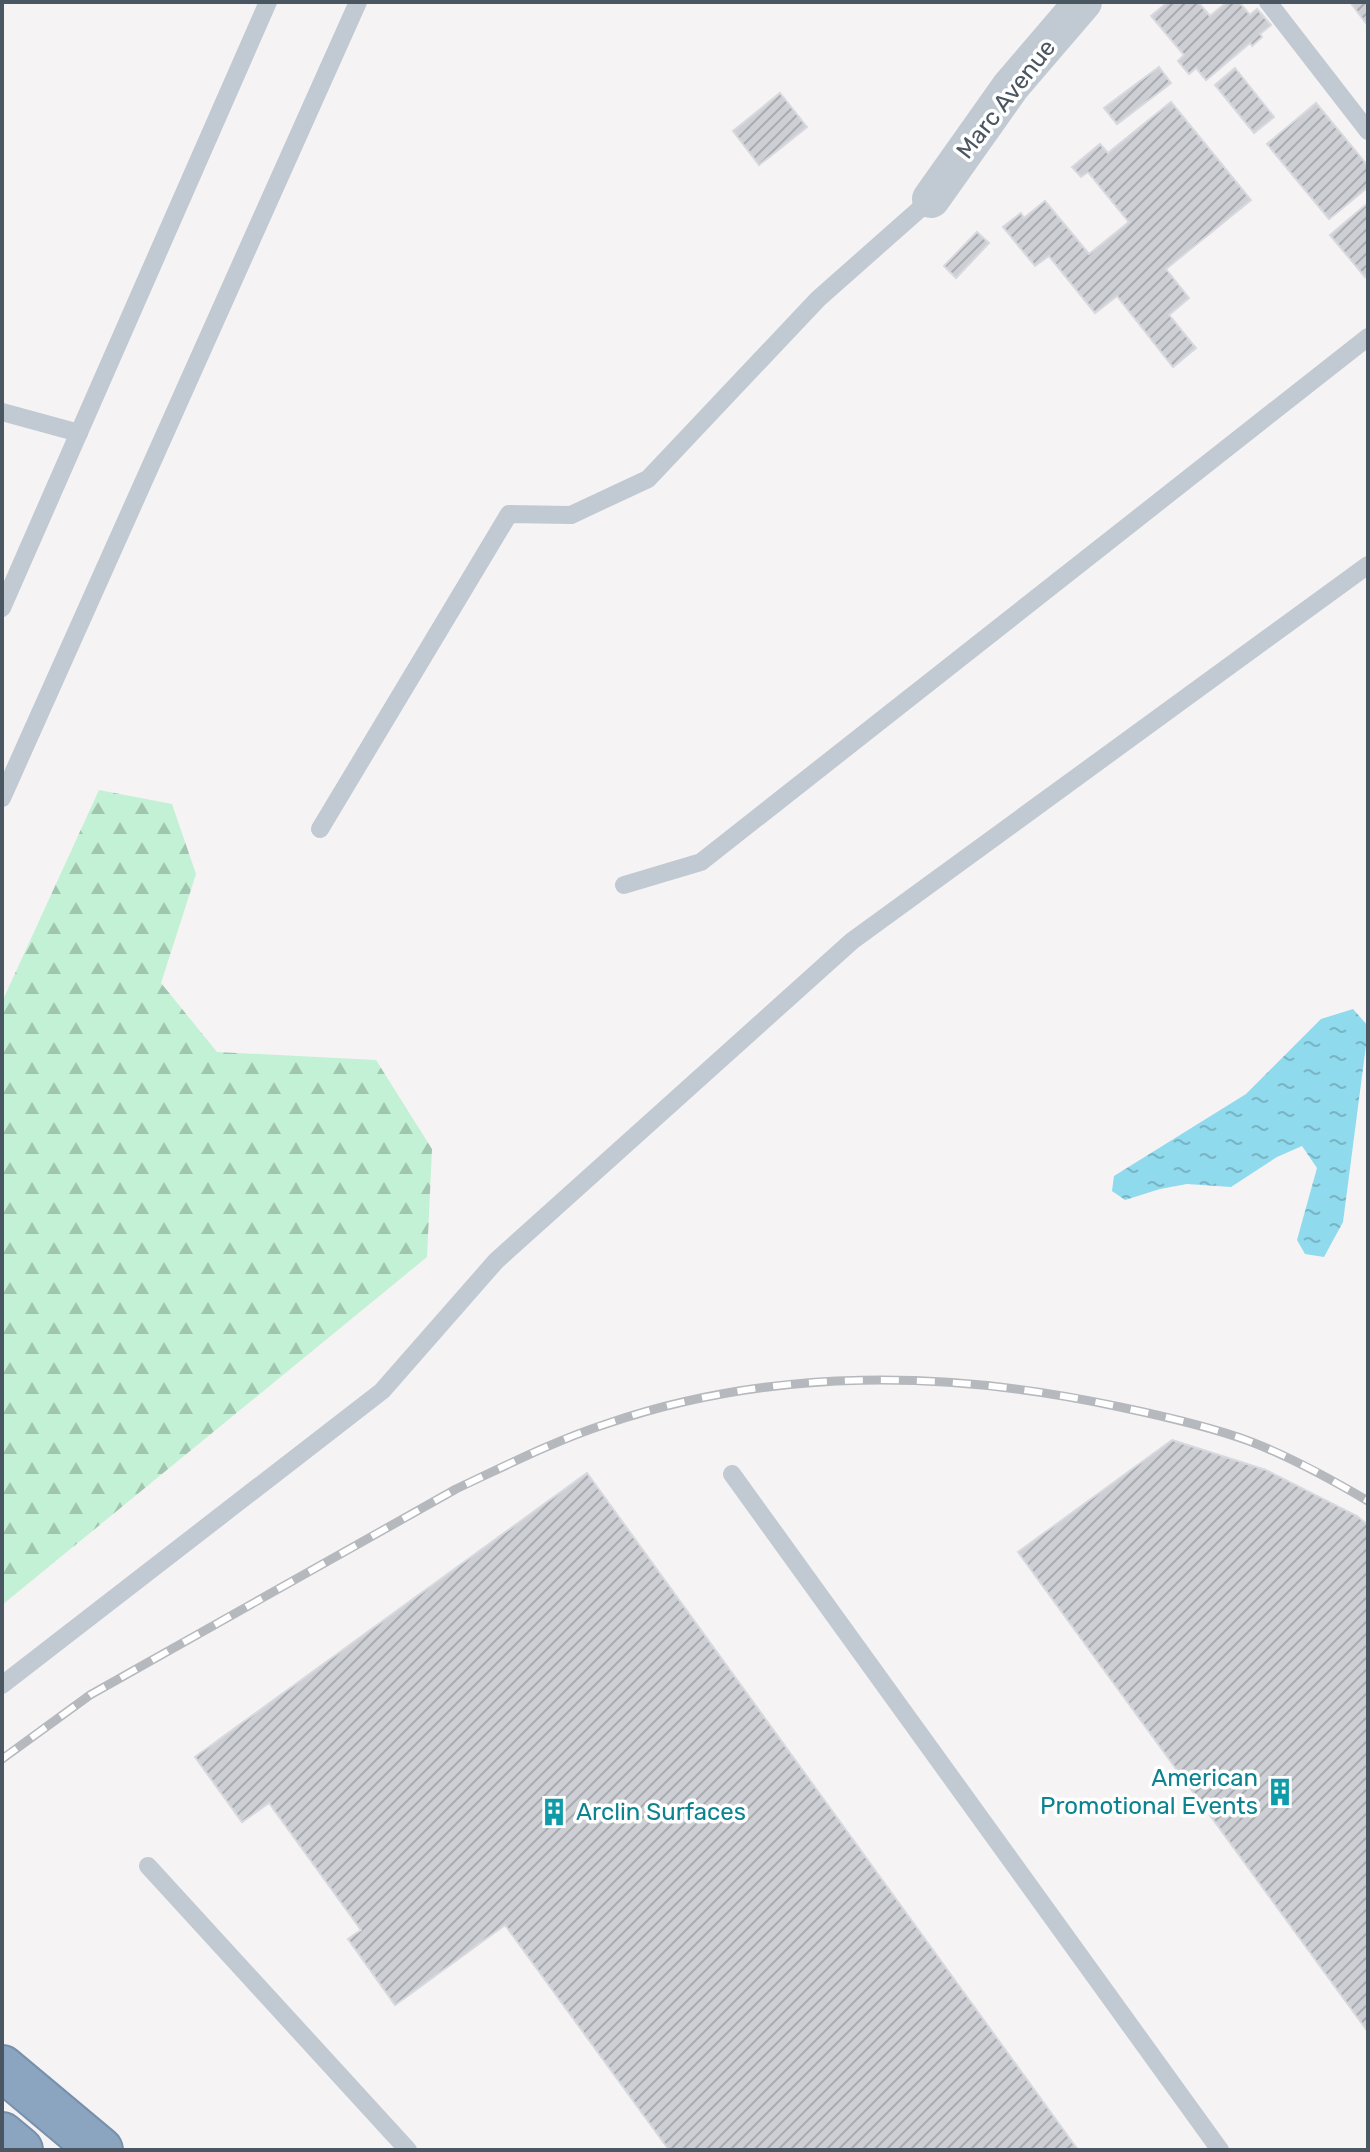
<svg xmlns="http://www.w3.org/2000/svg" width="1370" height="2152" font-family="Rubik,sans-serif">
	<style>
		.forest { fill: url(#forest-firs) }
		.water { fill: url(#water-ripples) }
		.building { fill: url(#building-hatch); stroke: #d7d9de; stroke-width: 2 }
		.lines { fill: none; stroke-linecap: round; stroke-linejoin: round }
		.highway-casing { stroke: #7690ad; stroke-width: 48 }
		.lane { stroke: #c1cad2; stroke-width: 18 }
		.street { stroke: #c1cad2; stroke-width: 38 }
		.highway { stroke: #8ba5c1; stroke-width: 44 }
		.rail-casing { stroke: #b5b8bd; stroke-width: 9 }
		.rail { stroke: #fff; stroke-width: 6; stroke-dasharray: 18; stroke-linecap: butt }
		.labels { text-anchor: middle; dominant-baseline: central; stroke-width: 7; stroke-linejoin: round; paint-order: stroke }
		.street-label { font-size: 24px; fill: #4a5661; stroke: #fff }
		.culture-label { font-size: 24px; fill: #0d838f; stroke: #fff; text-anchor: end }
	</style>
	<defs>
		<pattern id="forest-firs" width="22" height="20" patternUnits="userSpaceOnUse" patternTransform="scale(2)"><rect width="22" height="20" fill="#c3f1d5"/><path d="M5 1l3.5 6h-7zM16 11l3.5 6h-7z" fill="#a0c6b0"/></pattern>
		<pattern id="water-ripples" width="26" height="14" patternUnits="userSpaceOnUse" patternTransform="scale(2)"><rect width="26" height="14" fill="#90daee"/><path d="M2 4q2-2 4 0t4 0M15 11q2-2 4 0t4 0" fill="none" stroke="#78b4c4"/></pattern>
		<pattern id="building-hatch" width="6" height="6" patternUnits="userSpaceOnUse" patternTransform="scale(2)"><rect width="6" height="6" fill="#cdcfd5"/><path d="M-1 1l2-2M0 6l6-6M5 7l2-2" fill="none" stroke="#a8abb0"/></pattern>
	</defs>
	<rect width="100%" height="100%" fill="#f5f3f3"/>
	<!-- forest -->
	<polygon class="forest" points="99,790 172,804 196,874 161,983 217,1052 376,1060 432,1149 427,1257 2,1605 2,1002"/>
	<!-- water -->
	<polygon class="water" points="1353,1009 1368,1026 1368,1030 1343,1222 1324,1257 1305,1254 1297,1240 1317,1168 1302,1146 1277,1157 1231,1187 1187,1184 1160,1189 1125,1200 1112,1191 1114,1176 1246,1094 1321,1019"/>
	<!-- building -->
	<g class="building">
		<polygon points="1168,2 1198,2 1210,16 1227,2 1239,2 1250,15 1257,9 1271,25 1260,34 1262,37 1252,46 1250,43 1206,80 1196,68 1189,74 1178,61 1184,55 1151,16"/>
		<polygon points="1350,2 1368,2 1368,26"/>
		<polygon points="1159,67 1171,83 1117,124 1104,108"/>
		<polygon points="1235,68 1274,117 1254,133 1215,85"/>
		<polygon points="780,93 807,127 759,165 733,131"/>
		<polygon points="1171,102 1251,200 1166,269 1189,298 1169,315 1196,348 1173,367 1117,296 1095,313 1049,256 1035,266 1003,227 1021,213 1024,218 1045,201 1089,254 1129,222 1088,172 1081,177 1072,167 1100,144 1108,153"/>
		<polygon points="1316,103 1368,166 1368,187 1329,219 1267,144"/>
		<polygon points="1368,203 1368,274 1365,277 1330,235"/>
		<polygon points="977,232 989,243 956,278 944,266"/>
		<polygon points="1172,1440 1266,1470 1357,1516 1368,1525 1368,2032 1018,1552"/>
		<polygon points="587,1473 1078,2150 669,2150 505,1925 395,2005 348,1939 361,1930 269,1803 242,1822 195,1757"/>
	</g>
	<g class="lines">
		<defs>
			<g id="highway">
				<polyline points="2,2068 100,2150"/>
				<polyline points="2,2135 20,2150"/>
			</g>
		</defs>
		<!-- highway casing -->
		<use href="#highway" class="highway-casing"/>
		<!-- lane -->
		<g class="lane">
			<polyline points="1268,2 1368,131"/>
			<polyline points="2,412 79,433"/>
			<polyline points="2,608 268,2"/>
			<polyline points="2,798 358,2"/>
			<polyline points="320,829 509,514 571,515 648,479 818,299 931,199"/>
			<polyline points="624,885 701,862 1368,337"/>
			<polyline points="732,1474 1220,2150"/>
			<polyline points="2,1685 382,1391 496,1261 852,941 1368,565"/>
			<polyline points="148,1866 408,2150"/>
		</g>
		<!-- street -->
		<polyline class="street" points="931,199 1011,86 1083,2"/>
		<!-- highway -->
		<use href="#highway" class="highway"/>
		<defs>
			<path id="rail" d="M2 1759 90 1695 456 1489C505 1466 554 1441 606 1424 772 1367 950 1370 1120 1407 1163 1416 1208 1426 1249 1441 1291 1457 1329 1478 1368 1501"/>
		</defs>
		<!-- rail casing -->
		<use href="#rail" class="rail-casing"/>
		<!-- rail -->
		<use href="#rail" class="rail"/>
	</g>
	<!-- icons -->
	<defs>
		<symbol id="building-bare" viewBox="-9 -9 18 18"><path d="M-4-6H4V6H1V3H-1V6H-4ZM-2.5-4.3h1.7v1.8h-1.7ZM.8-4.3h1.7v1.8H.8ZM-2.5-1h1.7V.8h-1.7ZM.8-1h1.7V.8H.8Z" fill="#0f9aa8" stroke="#fff" stroke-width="2.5" paint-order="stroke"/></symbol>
	</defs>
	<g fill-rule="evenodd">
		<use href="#building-bare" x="1260" y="1772" width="40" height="40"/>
		<use href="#building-bare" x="534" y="1792" width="40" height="40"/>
	</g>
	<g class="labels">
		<!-- street labels -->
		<g class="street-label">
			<text transform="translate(1006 99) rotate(-52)">Marc Avenue</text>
		</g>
		<!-- culture labels -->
		<g class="culture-label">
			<text x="1258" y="1778">American<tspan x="1258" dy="28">Promotional Events</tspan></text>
			<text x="576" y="1812" text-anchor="start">Arclin Surfaces</text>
		</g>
	</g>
	<!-- border -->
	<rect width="1370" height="2152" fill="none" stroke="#4a5661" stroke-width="8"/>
</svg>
